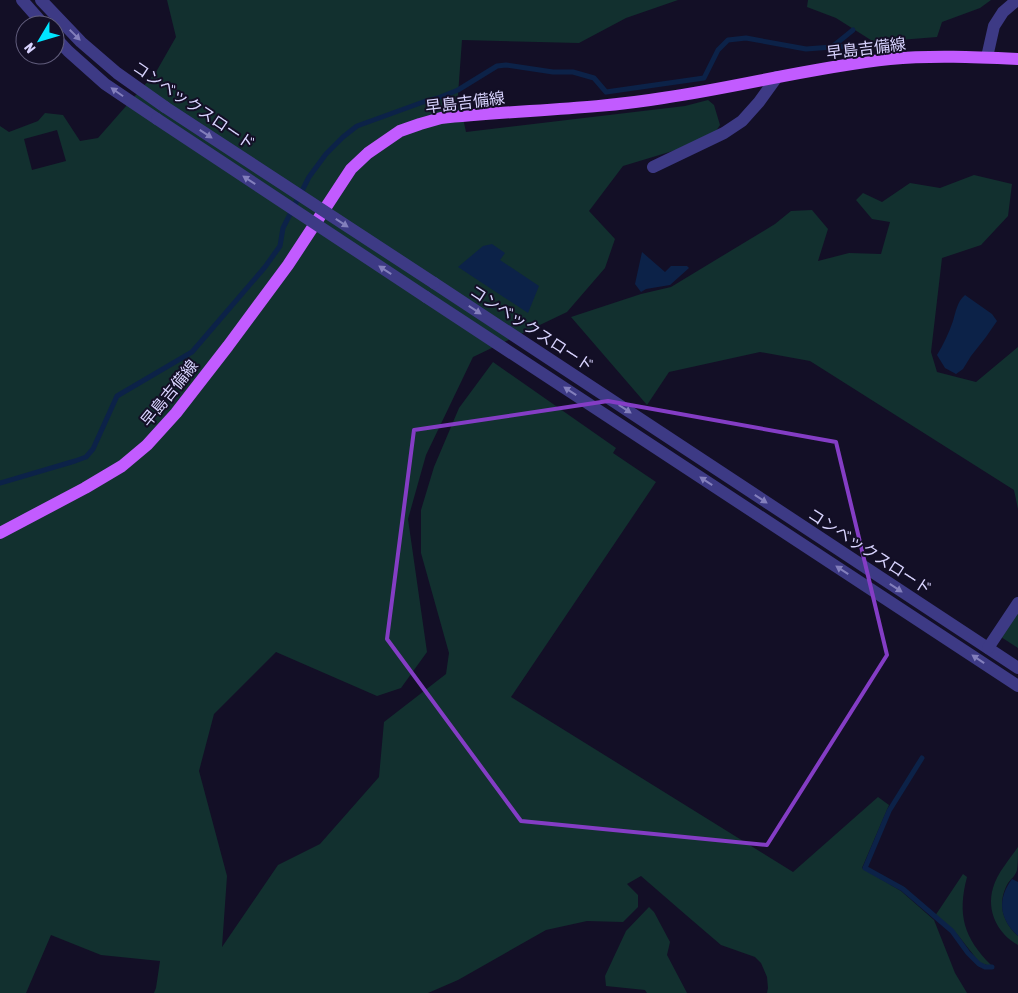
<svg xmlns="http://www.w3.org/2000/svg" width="1018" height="993" font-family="'Asap Condensed','Noto Sans JP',sans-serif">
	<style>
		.green { fill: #12302f; fill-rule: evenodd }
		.water { fill: #0c2248 }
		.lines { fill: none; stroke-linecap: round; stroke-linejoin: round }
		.stream { stroke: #0c2248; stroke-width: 5 }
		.minor { stroke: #3d3a85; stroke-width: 12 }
		.major { stroke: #c25bff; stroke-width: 12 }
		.minor-bridge { stroke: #3d3a85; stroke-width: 12 }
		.oneway { fill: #837fbc }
		.marked { fill: none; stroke: #843dc5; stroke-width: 4; stroke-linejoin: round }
		.labels { text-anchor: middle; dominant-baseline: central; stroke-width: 4; stroke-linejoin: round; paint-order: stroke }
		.street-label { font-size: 16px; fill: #d9d4ff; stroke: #130f26 }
	</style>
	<rect width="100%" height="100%" fill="#130f26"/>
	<!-- green -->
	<g class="green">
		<path d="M167 0H678L626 18 579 43 462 40 458 95 466 132 685 106 708 100 714 105 720 125 716 131 676 150 623 166 589 211 615 239 605 268 567 312 473 357 426 455 408 519 427 652 401 688 377 696 276 652 214 714 199 771 227 876 222 947 278 865 320 844 379 777 384 722 446 674 449 653 421 553V510L434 467 459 408 493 362 616 448 613 453 656 482 511 697 793 872 878 797 889 805 862 868 901 891 934 920 955 973 967 993H767L768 988 767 977 761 963 755 957 721 945 686 915 641 876 627 884 638 895V907L623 922 587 921 546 930 458 980 428 993H154L156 988 160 961 101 955 51 935 26 993H0V126L9 132 38 121 45 113 63 115 80 141 98 138 156 72 176 37ZM57 130 66 161 32 170 24 139Z"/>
		<polygon points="808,0 991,0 980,8 942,22 937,37 874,42 836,18 807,7"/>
		<polygon points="974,175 1012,184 1008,216 981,245 942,258 931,352 937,372 976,382 1018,347 1018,509 1014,490 810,361 760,352 669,372 647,405 571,317 641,294 671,287 775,224 791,211 812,210 828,229 818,261 849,253 881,254 890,222 872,219 856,200 863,193 882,202 910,183 940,188"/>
		<polygon points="1018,612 1018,648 1001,637"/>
		<path d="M1018 847C1018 854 1018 864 1017 870 1016 875 1011 879 1008 883 997 902 1002 922 1018 936V945C998 934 986 911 993 888 997 873 1010 859 1018 847Z"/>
		<path d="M963 874 967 877C957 915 964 938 991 965L990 966 980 963 957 934 935 916Z"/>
		<polygon points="649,907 654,912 670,942 667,955 687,993 647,993 645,990 606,986 605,976 626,931"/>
	</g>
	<!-- water -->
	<g class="water">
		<polygon points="492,244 505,253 500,260 539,286 528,313 458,267 483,246"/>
		<polygon points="642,252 665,272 671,266 687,266 689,268 670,285 646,289 641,292 635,284"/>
		<path d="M965 295 992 314 997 321 986 337 971 356 963 369 956 374 945 368 937 355C943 345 949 333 953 321 956 311 957 302 965 295Z"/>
		<path d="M1012 879 1018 882V936C999 919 997 899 1012 879Z"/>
	</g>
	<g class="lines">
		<!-- stream -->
		<g class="stream">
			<polyline points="832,47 853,30"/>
			<polyline points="0,483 75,461 86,457 93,449 117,396 192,352 265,267 280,246 283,228 309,177 326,154 343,137 357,126 426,101 438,98 458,90 497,66 506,65 553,72 573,72 594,78 606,92 704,78 718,50 728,40 746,38 806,49 832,47 869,46"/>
			<polyline points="922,758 889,811 865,868 903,889 952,931 968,953 979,964 985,967 992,967"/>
		</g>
		<!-- minor -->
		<g class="minor">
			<polyline points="22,0 44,25"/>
			<polyline points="41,0 81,42 117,73 165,107"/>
			<polyline points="55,37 68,51 105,84 157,119"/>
			<polyline points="987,57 994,26 1003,12 1017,0"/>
			<polyline points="653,167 724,133 742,121 759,102 777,77"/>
			<polyline points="434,283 1018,668"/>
			<polyline points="426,297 1018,686"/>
			<polyline points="988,648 1018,603"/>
		</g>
		<!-- major -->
		<path class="major" d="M0 533 85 488 122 466 147 445 176 413 228 346 288 265 351 169 368 153 400 131 420 124 441 118C515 110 590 110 663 98 739 87 813 67 890 59 932 55 975 57 1018 59"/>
		<!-- minor-bridge -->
		<g class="minor-bridge">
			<polyline points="165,107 434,283"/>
			<polyline points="157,119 426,297"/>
		</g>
	</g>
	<!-- one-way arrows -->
	<defs><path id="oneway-solid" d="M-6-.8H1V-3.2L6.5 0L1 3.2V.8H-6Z" transform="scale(1.25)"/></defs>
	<g class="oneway">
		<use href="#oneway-solid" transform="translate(75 35) rotate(45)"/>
		<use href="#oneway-solid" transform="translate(117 92) rotate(-145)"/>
		<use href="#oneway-solid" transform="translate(206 134) rotate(33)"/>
		<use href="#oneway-solid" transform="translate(249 180) rotate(-147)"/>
		<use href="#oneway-solid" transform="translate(342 223) rotate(33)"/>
		<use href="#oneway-solid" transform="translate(385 270) rotate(-147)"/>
		<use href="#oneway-solid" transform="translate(475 310) rotate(33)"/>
		<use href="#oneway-solid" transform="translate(570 391) rotate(-147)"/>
		<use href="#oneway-solid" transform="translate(625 409) rotate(33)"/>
		<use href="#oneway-solid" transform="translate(706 481) rotate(-147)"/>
		<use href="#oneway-solid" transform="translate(761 499) rotate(33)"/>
		<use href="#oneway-solid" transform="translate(842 570) rotate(-147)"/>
		<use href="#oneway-solid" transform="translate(896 588) rotate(33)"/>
		<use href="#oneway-solid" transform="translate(978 659) rotate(-146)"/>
	</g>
	<!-- marked area -->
	<path class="marked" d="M608 401 836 442 887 655 767 845 521 821 387 639 414 430Z"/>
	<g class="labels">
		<!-- street labels -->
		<g class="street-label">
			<text transform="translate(866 48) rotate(-7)">早島吉備線</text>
			<text transform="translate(465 102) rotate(-7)">早島吉備線</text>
			<text transform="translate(194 105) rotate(34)">コンベックスロード</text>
			<text transform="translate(532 328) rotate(33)">コンベックスロード</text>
			<text transform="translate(169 393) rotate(-51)">早島吉備線</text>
			<text transform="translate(870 551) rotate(33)">コンベックスロード</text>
		</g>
	</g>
	<!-- north arrow -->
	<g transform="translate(40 40) rotate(232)"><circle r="24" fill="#130f26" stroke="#625e7d"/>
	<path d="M0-4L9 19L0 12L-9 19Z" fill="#00e5ff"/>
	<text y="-8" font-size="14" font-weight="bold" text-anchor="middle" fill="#d9d4ff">N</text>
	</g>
</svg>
